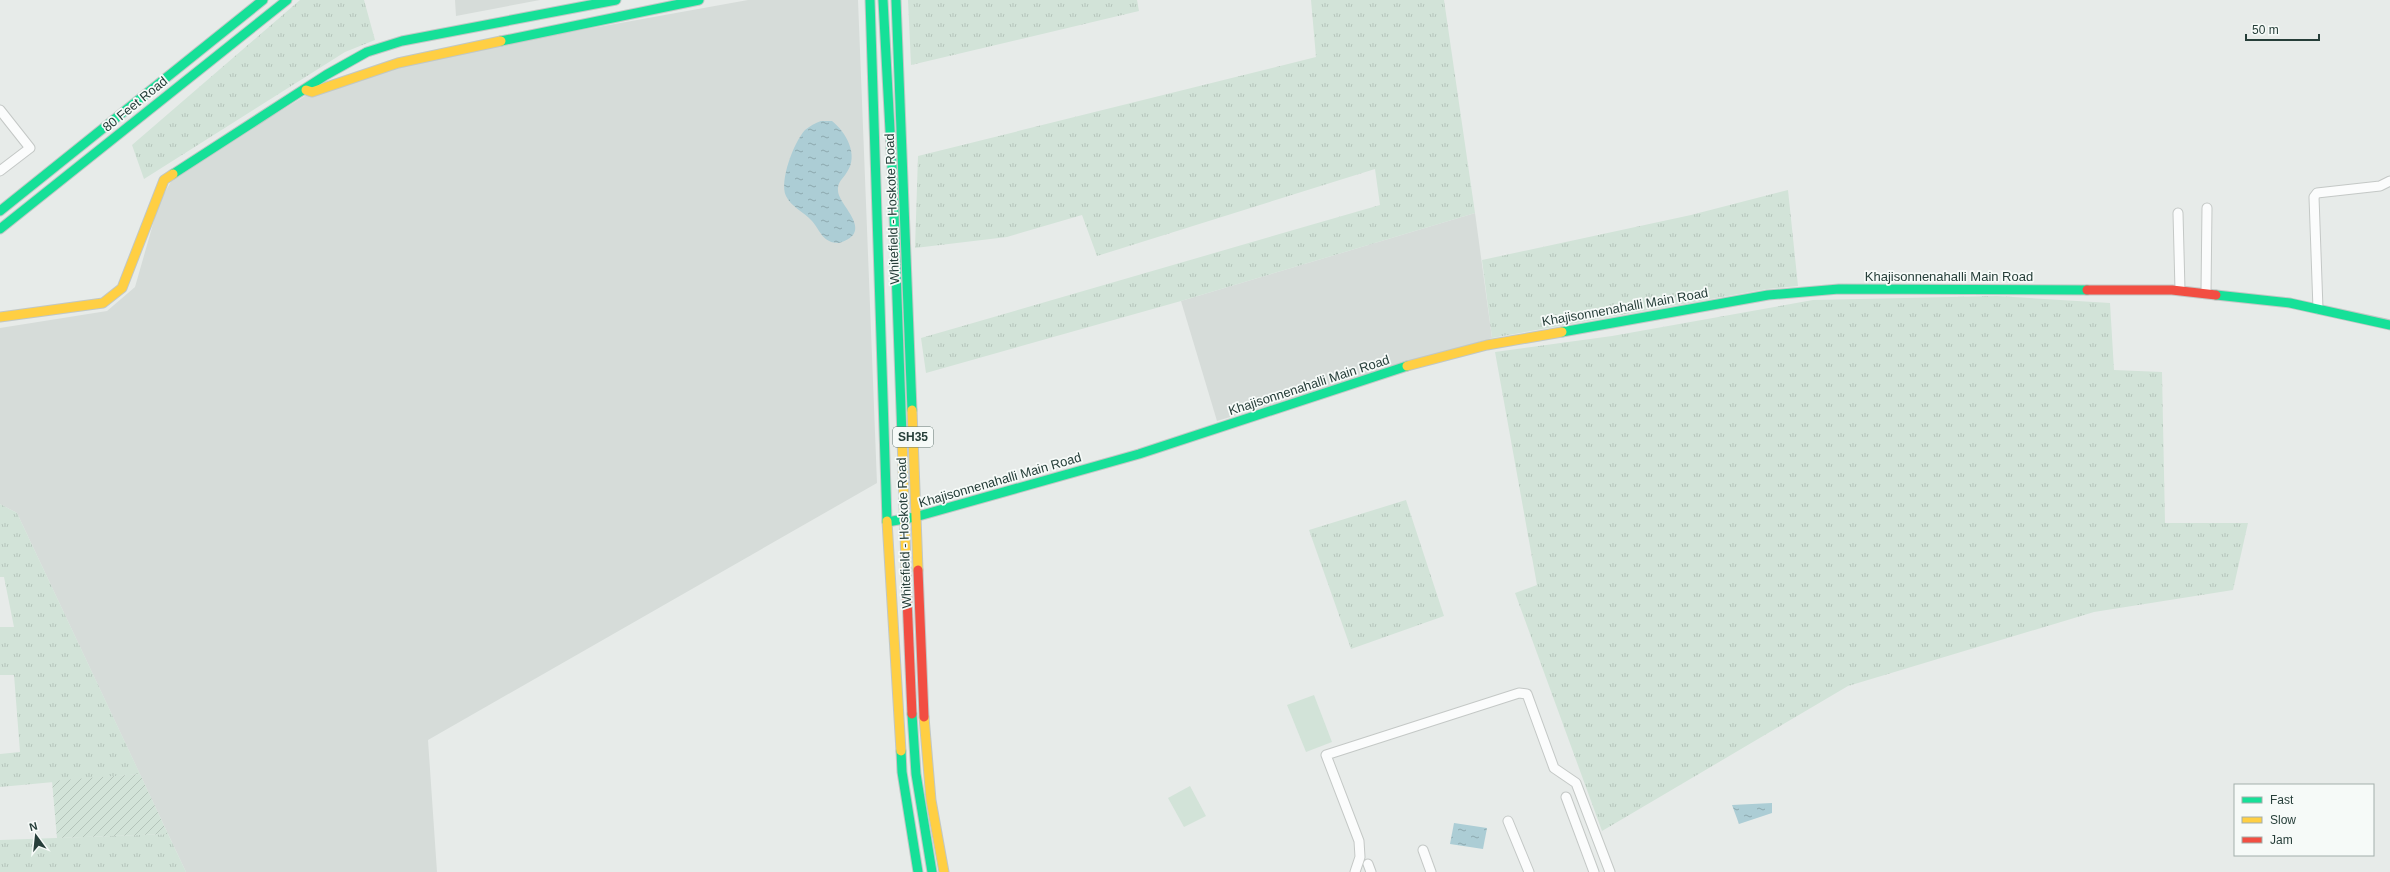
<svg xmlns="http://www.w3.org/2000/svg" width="2390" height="872" font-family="Helvetica,sans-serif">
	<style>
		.built { fill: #d6dcd9 }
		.grass { fill: url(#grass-tufts) }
		.garden { fill: url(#garden-furrows) }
		.pitch { fill: #d2e3d8 }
		.water { fill: url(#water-ripples) }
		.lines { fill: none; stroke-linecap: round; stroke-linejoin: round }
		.street-casing { stroke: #c4c8c6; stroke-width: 11 }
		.fast-casing { stroke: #c1c7c5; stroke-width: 11 }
		.slow-casing { stroke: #c1c7c5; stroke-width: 11 }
		.jam-casing { stroke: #c1c7c5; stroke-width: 11 }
		.street { stroke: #fbfcfc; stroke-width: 9 }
		.fast { stroke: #16e098; stroke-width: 9 }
		.slow { stroke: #ffcf43; stroke-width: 9 }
		.jam { stroke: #f24e42; stroke-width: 9 }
		.labels { text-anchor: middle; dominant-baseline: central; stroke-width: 3.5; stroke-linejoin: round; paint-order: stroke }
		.shield { fill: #f6faf8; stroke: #647672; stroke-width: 1 }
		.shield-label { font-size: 12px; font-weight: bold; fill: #263e39 }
		.street-label { font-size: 13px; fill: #263e39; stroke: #f6faf8 }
	</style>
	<defs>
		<pattern id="grass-tufts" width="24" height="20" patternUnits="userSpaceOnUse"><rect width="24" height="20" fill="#d2e3d8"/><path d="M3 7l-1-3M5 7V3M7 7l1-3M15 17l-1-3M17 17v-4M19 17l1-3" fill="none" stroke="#b4c4ba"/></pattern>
		<pattern id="garden-furrows" width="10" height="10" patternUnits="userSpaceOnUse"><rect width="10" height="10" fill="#d2e3d8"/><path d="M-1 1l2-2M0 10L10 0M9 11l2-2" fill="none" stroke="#b4c4ba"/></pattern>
		<pattern id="water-ripples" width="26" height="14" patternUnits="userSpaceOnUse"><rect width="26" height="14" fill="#accdd5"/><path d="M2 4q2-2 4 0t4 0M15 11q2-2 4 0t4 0" fill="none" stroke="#8ca8ae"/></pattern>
	</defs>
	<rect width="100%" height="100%" fill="#e7ebe9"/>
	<!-- built -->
	<g class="built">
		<polygon points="455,0 540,0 456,16"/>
		<polygon points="748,0 858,0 877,483 428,740 437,872 186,872 17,513 0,504 0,328 107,311 135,287 159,203 174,176 305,96 415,60"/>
		<polygon points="1475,213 1492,338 1217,421 1181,301"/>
	</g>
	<!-- grass -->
	<g class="grass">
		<polygon points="300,0 364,0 375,40 345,52 144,179 132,145"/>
		<polygon points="908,0 1137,0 1139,11 911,65"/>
		<polygon points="1311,0 1444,0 1475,213 1181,301 926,373 921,338 1380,205 1375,169 1097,256 1082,215 1007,237 915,248 918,156 1316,57"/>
		<polygon points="1788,190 1798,286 1767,289 1492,338 1482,260 1691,215"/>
		<polygon points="1997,296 2110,303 2114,370 2162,372 2165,523 2248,523 2233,590 2094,612 1848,686 1602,831 1515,593 1537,585 1495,352 1612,336 1813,300"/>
		<polygon points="1406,500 1444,616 1351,649 1309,530"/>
		<polygon points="0,504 17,513 140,774 0,787 0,754 20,752 14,675 0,675 0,627 14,627 4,577 0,577"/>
		<polygon points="168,834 186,872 0,872 0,840"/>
	</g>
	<!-- garden -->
	<polygon class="garden" points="140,774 168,834 57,838 52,781"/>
	<!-- pitch -->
	<g class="pitch">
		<polygon points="1314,695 1332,742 1306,752 1287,705"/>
		<polygon points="1190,786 1206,816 1184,827 1168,798"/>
	</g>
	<!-- water -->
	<g class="water">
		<path d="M821 121H832C846 132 859 155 847 172 843 179 837 182 838 191 839 206 876 232 839 243 823 243 821 232 812 221 804 212 791 207 786 196 779 181 794 142 805 130 810 126 815 123 821 121Z"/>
		<polygon points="1772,803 1772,813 1739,824 1732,805"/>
		<polygon points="1454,823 1487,828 1483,849 1450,844"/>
	</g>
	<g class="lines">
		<defs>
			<g id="street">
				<polyline points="0,110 30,148 0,171"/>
				<polyline points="2178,213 2180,290"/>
				<polyline points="2206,293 2207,208"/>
				<polyline points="2318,309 2314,197 2317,193 2380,186 2390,181"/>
				<polyline points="1566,797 1594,872"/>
				<polyline points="1508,821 1529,872"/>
				<polyline points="1423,850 1431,872"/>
				<polyline points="1368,864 1371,872"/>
				<polyline points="1355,872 1360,857 1359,841 1326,755 1519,693 1527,694 1554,768 1576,783 1610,872"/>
			</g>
			<g id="fast">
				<polyline points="870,0 887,521"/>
				<polyline points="883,0 893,186 902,437"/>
				<polyline points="896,0 912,410"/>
				<polyline points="501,41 699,0"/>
				<polyline points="173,174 326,75 367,52 402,41 616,0"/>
				<polyline points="0,211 263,0"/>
				<polyline points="0,229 287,0"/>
				<polyline points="2216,295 2290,303 2390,325"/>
				<polyline points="1562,332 1768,295 1839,289 2087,290"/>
				<polyline points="887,522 915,517 1139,454 1407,366"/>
				<polyline points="912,714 916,774 932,872"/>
				<polyline points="901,751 902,772 918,872"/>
			</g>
			<g id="slow">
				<polyline points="306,90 312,92 398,63 501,41"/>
				<polyline points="0,317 103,303 122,288 164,180 173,174"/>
				<polyline points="1407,366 1487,345 1562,332"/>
				<polyline points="912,410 918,570"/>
				<polyline points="902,437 907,598"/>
				<polyline points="887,521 901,751"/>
				<polyline points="924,717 931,800 944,872"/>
			</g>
			<g id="jam">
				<polyline points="2087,290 2172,290 2216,295"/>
				<polyline points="918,570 924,717"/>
				<polyline points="907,598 912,714"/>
			</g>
		</defs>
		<!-- street casing -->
		<use href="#street" class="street-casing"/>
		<!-- fast casing -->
		<use href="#fast" class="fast-casing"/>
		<!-- slow casing -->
		<use href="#slow" class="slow-casing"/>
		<!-- jam casing -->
		<use href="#jam" class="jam-casing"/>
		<!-- street -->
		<use href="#street" class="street"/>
		<!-- fast -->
		<use href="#fast" class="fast"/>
		<!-- slow -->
		<use href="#slow" class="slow"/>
		<!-- jam -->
		<use href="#jam" class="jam"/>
	</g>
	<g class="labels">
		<!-- shield labels -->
		<rect class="shield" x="893" y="427" width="40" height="20" rx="3"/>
		<g class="shield-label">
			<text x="913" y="437">SH35</text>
		</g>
		<!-- street labels -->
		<g class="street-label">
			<text transform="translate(135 104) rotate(-39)">80 Feet Road</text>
			<text transform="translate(892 209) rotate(-92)">Whitefield - Hoskote Road</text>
			<text x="1949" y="276">Khajisonnenahalli Main Road</text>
			<text transform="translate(1625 307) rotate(-10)">Khajisonnenahalli Main Road</text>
			<text transform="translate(1309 385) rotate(-18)">Khajisonnenahalli Main Road</text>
			<text transform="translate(1000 480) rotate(-16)">Khajisonnenahalli Main Road</text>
			<text transform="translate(904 533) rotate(-92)">Whitefield - Hoskote Road</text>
		</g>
	</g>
	<!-- legend -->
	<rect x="2234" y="784" width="140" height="72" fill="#f6faf8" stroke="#a3afac"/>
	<rect x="2242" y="797" width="20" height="6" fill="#16e098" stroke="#a3afac"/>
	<text x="2270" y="804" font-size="12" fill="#263e39">Fast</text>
	<rect x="2242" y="817" width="20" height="6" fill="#ffcf43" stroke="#a3afac"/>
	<text x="2270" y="824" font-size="12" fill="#263e39">Slow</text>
	<rect x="2242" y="837" width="20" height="6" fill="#f24e42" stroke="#a3afac"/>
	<text x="2270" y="844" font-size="12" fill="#263e39">Jam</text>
	<!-- north arrow -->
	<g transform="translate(36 836) rotate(345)" stroke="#f6faf8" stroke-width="3" paint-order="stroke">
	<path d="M0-3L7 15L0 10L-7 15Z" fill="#263e39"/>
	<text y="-6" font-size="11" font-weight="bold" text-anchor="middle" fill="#263e39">N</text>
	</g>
	<!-- scale -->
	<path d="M2246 34v6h73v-6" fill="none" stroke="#263e39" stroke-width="2"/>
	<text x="2252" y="34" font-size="12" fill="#263e39" stroke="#f6faf8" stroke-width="3" paint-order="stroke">50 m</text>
</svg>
